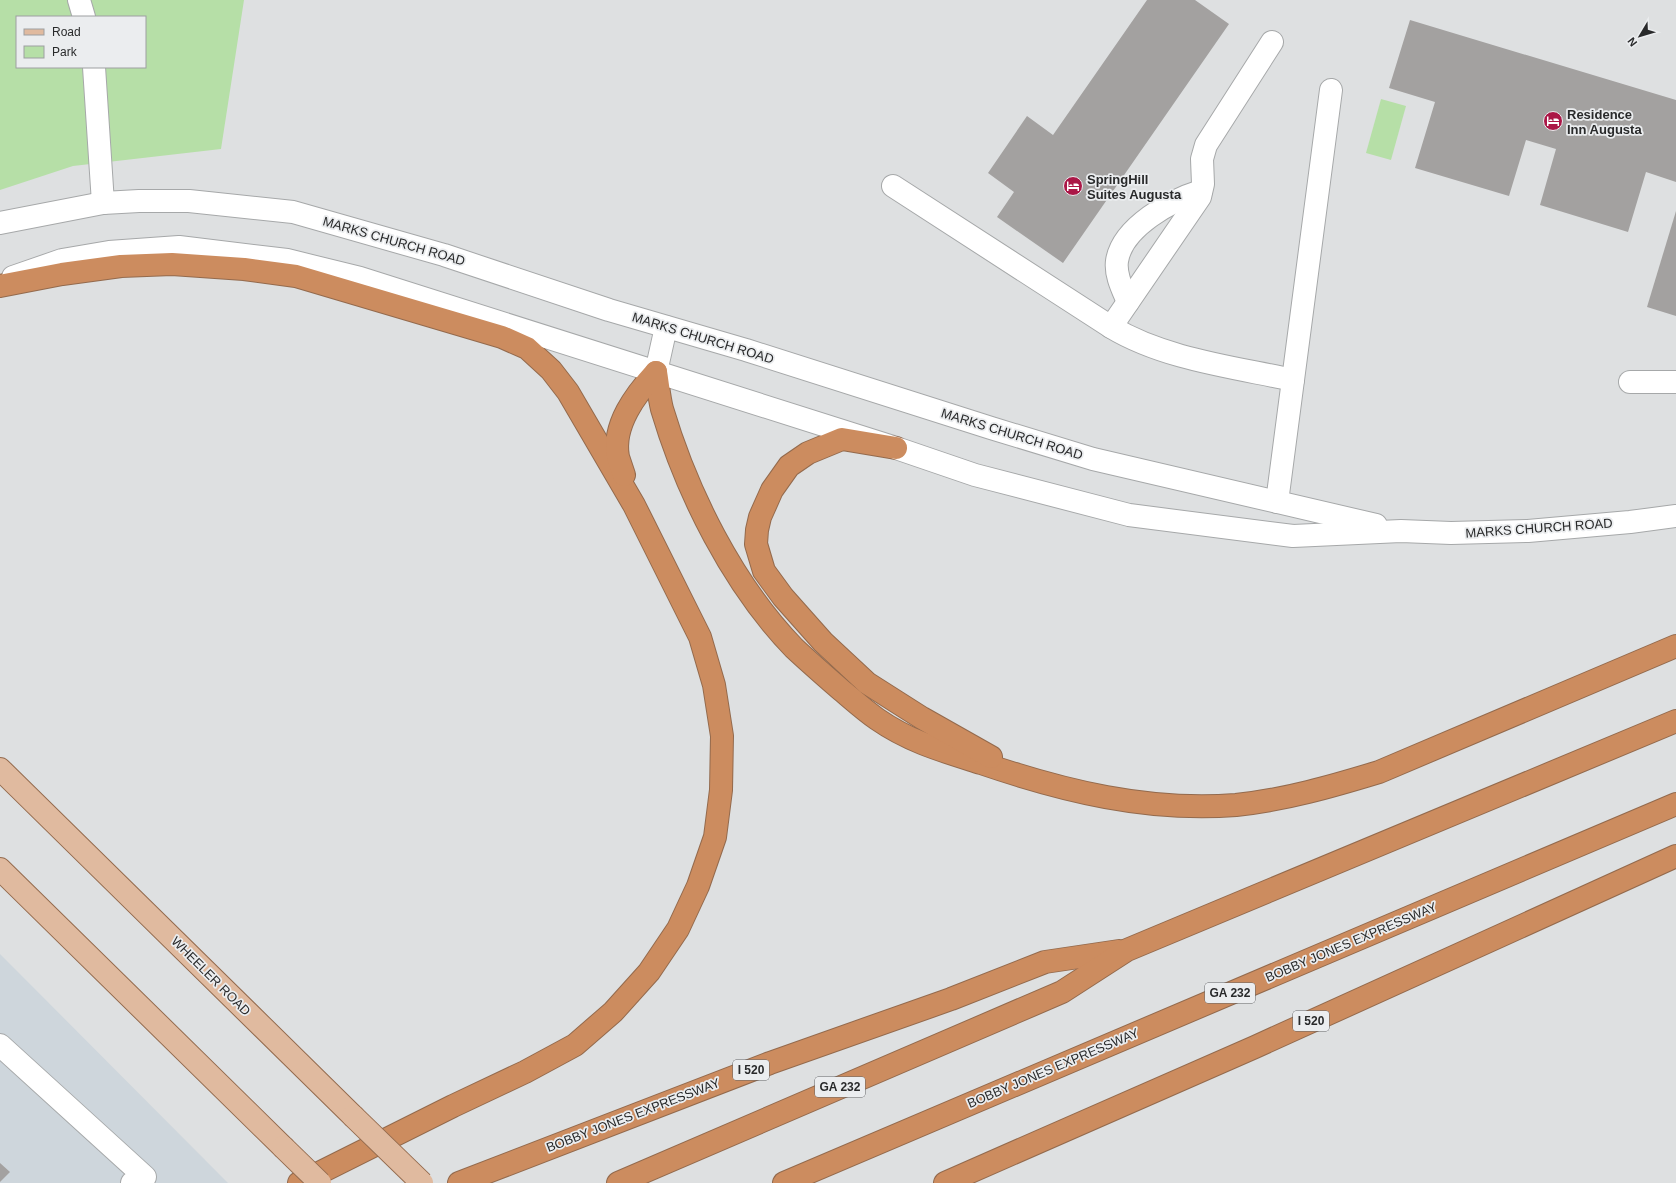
<svg xmlns="http://www.w3.org/2000/svg" width="1676" height="1183" font-family="Helvetica,sans-serif">
	<style>
		.built { fill: #ced6dc }
		.green { fill: #b6dfa7; fill-rule: evenodd }
		.building { fill: #a3a1a0 }
		.lines { fill: none; stroke-linecap: round; stroke-linejoin: round }
		.minor-casing { stroke: #a6a8a9; stroke-width: 24 }
		.major-casing { stroke: #936a4d; stroke-width: 24 }
		.highway-casing { stroke: #936a4d; stroke-width: 24 }
		.minor { stroke: #fff; stroke-width: 22 }
		.major { stroke: #e0ba9f; stroke-width: 22 }
		.highway { stroke: #cc8c5f; stroke-width: 22 }
		.major-bridge-casing { stroke: #936a4d; stroke-width: 24; stroke-linecap: butt }
		.major-bridge { stroke: #e0ba9f; stroke-width: 22 }
		.labels { text-anchor: middle; dominant-baseline: central; stroke-width: 3.5; stroke-linejoin: round; paint-order: stroke }
		.shield { fill: #ebedef; stroke: #636466; stroke-width: 1 }
		.shield-label { font-size: 12px; font-weight: bold; fill: #292a2b }
		.poi-label { font-size: 13px; font-weight: bold; fill: #292a2b; stroke: #ebedef; text-anchor: start }
		.street-label { font-size: 13px; fill: #292a2b; stroke: #ebedef }
	</style>
	<rect width="100%" height="100%" fill="#dee0e1"/>
	<!-- built -->
	<polygon class="built" points="0,954 228,1183 0,1183"/>
	<!-- green -->
	<g class="green">
		<path d="M0 0H244L221 149 73 166 0 190ZM17 17H145V67H17Z"/>
		<polygon points="1381,99 1406,106 1391,160 1366,153"/>
	</g>
	<!-- building -->
	<g class="building">
		<polygon points="1147,0 1195,0 1229,24 1063,263 997,217 1014,192 988,173 1027,116 1053,135"/>
		<polygon points="1410,20 1676,100 1676,182 1646,172 1628,232 1540,205 1556,149 1526,140 1509,196 1415,168 1435,102 1389,88"/>
		<polygon points="1676,211 1676,316 1647,307"/>
		<polygon points="0,1163 10,1172 0,1182"/>
	</g>
	<g class="lines">
		<defs>
			<g id="minor">
				<polyline points="79,0 84,17"/>
				<polyline points="94,67 103,203"/>
				<path d="M893 186 1111 327C1164 359 1233 367 1293 380"/>
				<polyline points="0,223 103,203 139,201 189,201 293,212 444,255 609,310 746,350 991,428 1093,459 1376,525"/>
				<polyline points="13,277 62,260 109,252 179,247 287,260 360,278 896,448 975,475 1129,515 1293,536 1401,531 1451,533 1528,531 1630,522 1676,516"/>
				<path d="M1128 302C1123 290 1115 275 1117 261 1122 227 1172 200 1201 191"/>
				<polyline points="1111,327 1200,197 1203,184 1202,159 1206,145 1272,42"/>
				<polyline points="656,372 666,327"/>
				<polyline points="1630,382 1676,382"/>
				<polyline points="1277,502 1331,90"/>
				<polyline points="0,1045 145,1177 132,1183"/>
			</g>
			<g id="major">
				<polyline points="0,769 353,1116"/>
				<polyline points="0,869 283,1147"/>
			</g>
			<g id="highway">
				<polyline points="0,286 62,274 121,266 172,264 244,269 296,276 502,337 527,348 551,370 568,392 634,505 700,637 714,685 722,736 721,790 715,837 698,886 678,929 649,972 613,1012 575,1045 525,1072 453,1106 299,1183"/>
				<path d="M656 372C658 384 659 397 662 409 687 493 733 585 794 648 809 662 825 676 840 689 852 699 864 710 877 719 910 742 943 751 981 763 1063 791 1148 812 1236 805 1285 800 1333 786 1379 772L1676 646"/>
				<polyline points="896,448 842,439 808,453 789,466 772,490 760,517 757,530 756,544 764,571 783,597 823,642 867,683 922,718 991,757"/>
				<path d="M624 475C622 469 620 463 618 457 612 425 636 394 656 372"/>
				<polyline points="459,1183 770,1063 951,999 1045,962 1119,951"/>
				<polyline points="618,1183 1062,992 1127,950 1676,721"/>
				<polyline points="784,1183 1676,804"/>
				<polyline points="945,1183 1255,1047 1676,856"/>
			</g>
		</defs>
		<!-- minor casing -->
		<use href="#minor" class="minor-casing"/>
		<!-- major casing -->
		<use href="#major" class="major-casing"/>
		<!-- highway casing -->
		<use href="#highway" class="highway-casing"/>
		<!-- minor -->
		<use href="#minor" class="minor"/>
		<!-- major -->
		<use href="#major" class="major"/>
		<!-- highway -->
		<use href="#highway" class="highway"/>
		<defs>
			<g id="major-bridge">
				<polyline points="353,1116 422,1183"/>
				<polyline points="283,1147 320,1183"/>
			</g>
		</defs>
		<!-- major-bridge casing -->
		<use href="#major-bridge" class="major-bridge-casing"/>
		<!-- major-bridge -->
		<use href="#major-bridge" class="major-bridge"/>
	</g>
	<!-- icons -->
	<defs>
		<symbol id="hotel-disc" viewBox="-11 -11 22 22"><circle r="9.5" fill="#ab1747" stroke="#ebedef"/><path d="M-6-4.5h1.5V1H6V5H4.5V3h-9V5H-6ZM-4 0a1.8 1.8 0 1 1 3.6 0ZM.5 0V-2.5h3Q6-2.5 6 0Z" fill="#fff"/></symbol>
	</defs>
	<g fill-rule="evenodd">
		<use href="#hotel-disc" x="1542" y="110" width="22" height="22"/>
		<use href="#hotel-disc" x="1062" y="175" width="22" height="22"/>
	</g>
	<g class="labels">
		<!-- shield labels -->
		<g class="shield">
			<rect x="1205" y="983" width="50" height="20" rx="3"/>
			<rect x="1293" y="1011" width="36" height="20" rx="3"/>
			<rect x="733" y="1060" width="36" height="20" rx="3"/>
			<rect x="815" y="1077" width="50" height="20" rx="3"/>
		</g>
		<g class="shield-label">
			<text x="1230" y="993">GA 232</text>
			<text x="1311" y="1021">I 520</text>
			<text x="751" y="1070">I 520</text>
			<text x="840" y="1087">GA 232</text>
		</g>
		<!-- poi labels -->
		<g class="poi-label">
			<text x="1567" y="114">Residence<tspan x="1567" dy="15">Inn Augusta</tspan></text>
			<text x="1087" y="179">SpringHill<tspan x="1087" dy="15">Suites Augusta</tspan></text>
		</g>
		<!-- street labels -->
		<g class="street-label">
			<text transform="translate(394 241) rotate(16)">MARKS CHURCH ROAD</text>
			<text transform="translate(703 338) rotate(17)">MARKS CHURCH ROAD</text>
			<text transform="translate(1012 434) rotate(17)">MARKS CHURCH ROAD</text>
			<text transform="translate(1539 528) rotate(-4)">MARKS CHURCH ROAD</text>
			<text transform="translate(1351 942) rotate(-23)">BOBBY JONES EXPRESSWAY</text>
			<text transform="translate(211 976) rotate(45)">WHEELER ROAD</text>
			<text transform="translate(1053 1068) rotate(-23)">BOBBY JONES EXPRESSWAY</text>
			<text transform="translate(633 1115) rotate(-21)">BOBBY JONES EXPRESSWAY</text>
		</g>
	</g>
	<!-- legend -->
	<rect x="16" y="16" width="130" height="52" fill="#ebedef" stroke="#9d9fa1"/>
	<rect x="24" y="29" width="20" height="6" fill="#e0ba9f" stroke="#9d9fa1"/>
	<text x="52" y="36" font-size="12" fill="#292a2b">Road</text>
	<rect x="24" y="46" width="20" height="12" fill="#b6dfa7" stroke="#9d9fa1"/>
	<text x="52" y="56" font-size="12" fill="#292a2b">Park</text>
	<!-- north arrow -->
	<g transform="translate(1640 36) rotate(232)" stroke="#ebedef" stroke-width="3" paint-order="stroke">
	<path d="M0-3L7 15L0 10L-7 15Z" fill="#292a2b"/>
	<text y="-6" font-size="11" font-weight="bold" text-anchor="middle" fill="#292a2b">N</text>
	</g>
</svg>
